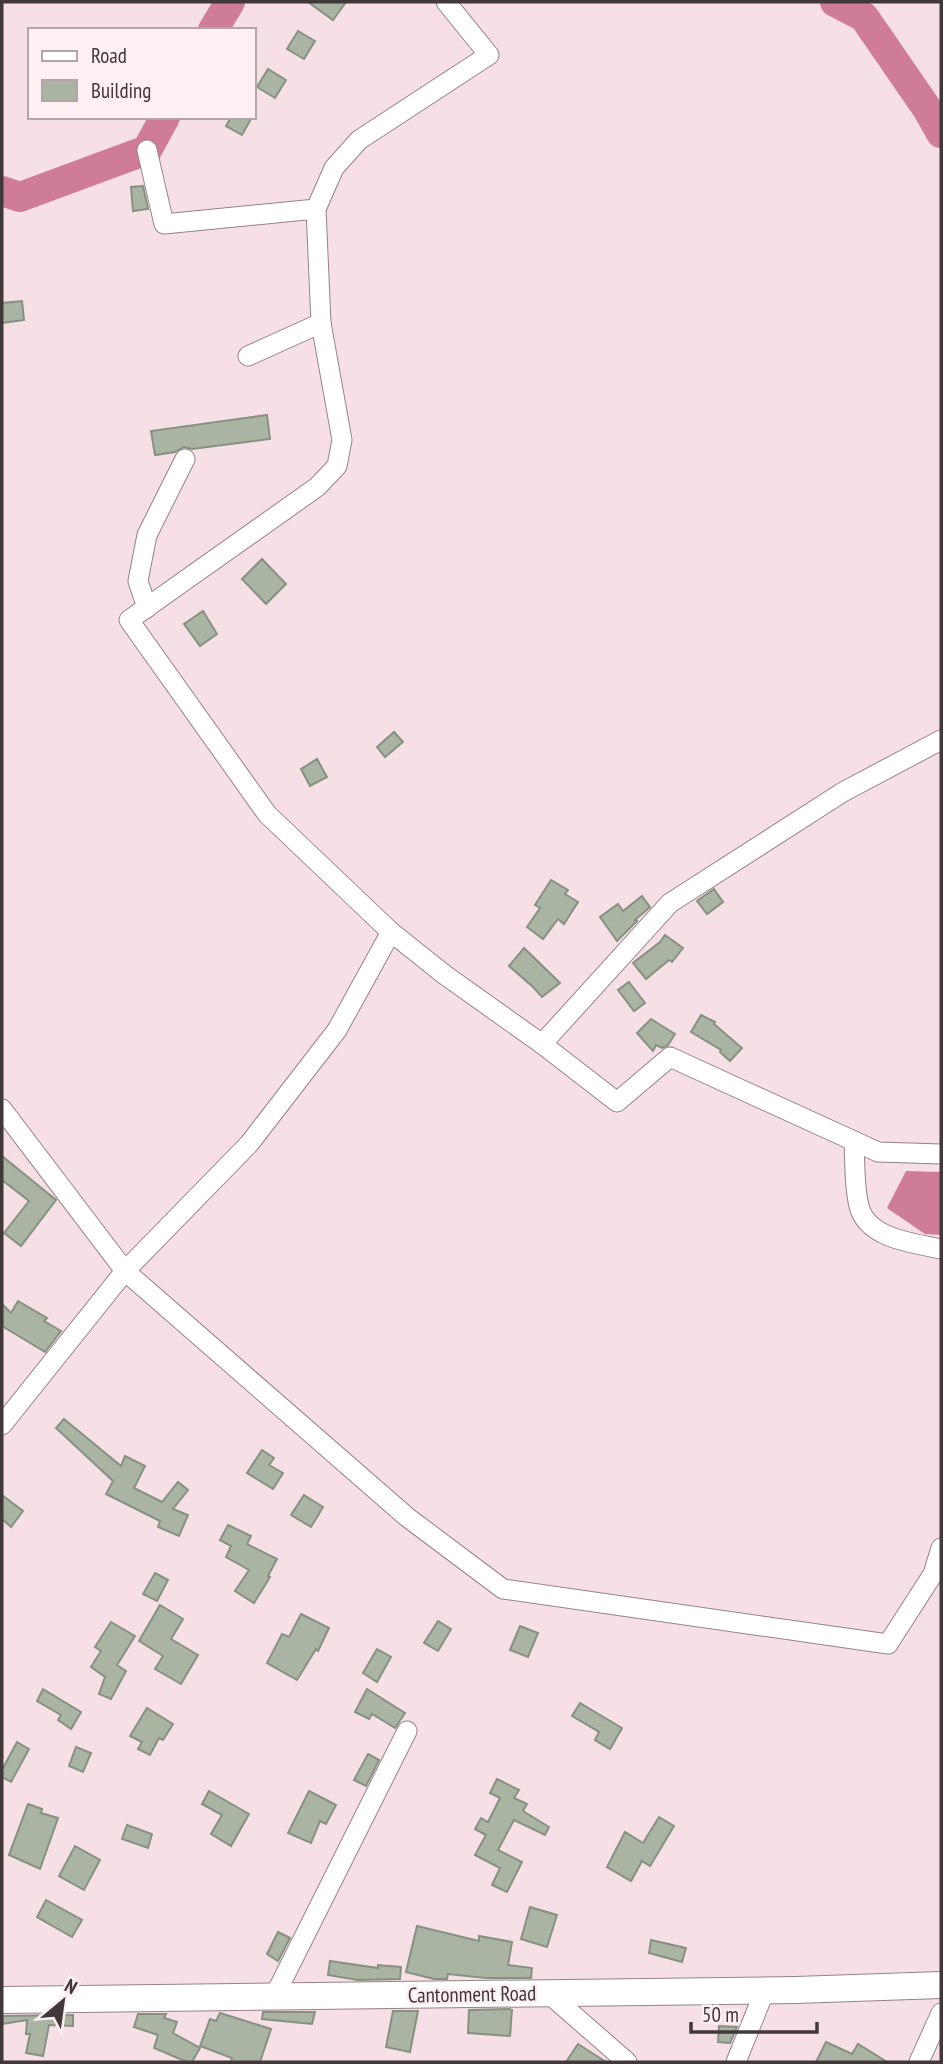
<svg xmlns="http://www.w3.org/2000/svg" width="943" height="2064" font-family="'PT Sans Narrow',sans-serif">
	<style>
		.water { fill: #ce7c97 }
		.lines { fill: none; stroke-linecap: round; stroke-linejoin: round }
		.river { stroke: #ce7c97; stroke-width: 30 }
		.building { fill: #a9b4a3; stroke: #879181; stroke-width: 2 }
		.street-casing { stroke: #978288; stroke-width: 21 }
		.secondary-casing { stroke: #978288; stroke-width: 28 }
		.street { stroke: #fff; stroke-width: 19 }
		.secondary { stroke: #fff; stroke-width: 26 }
		.labels { text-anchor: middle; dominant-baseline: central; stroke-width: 5; stroke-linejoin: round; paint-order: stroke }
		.street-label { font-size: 21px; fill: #41383a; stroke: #fdeff2 }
	</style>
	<rect width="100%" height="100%" fill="#f6dfe5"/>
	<!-- water -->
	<polygon class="water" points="906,1171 941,1172 941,1235 925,1234 887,1208"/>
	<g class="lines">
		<!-- river -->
		<g class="river">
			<polyline points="835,2 864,17 928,110 941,133"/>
			<polyline points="213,30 230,2"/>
			<polyline points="2,191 20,197 147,150 165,117"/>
		</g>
	</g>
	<!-- building -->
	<g class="building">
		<polygon points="308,2 346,2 333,20"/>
		<polygon points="298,31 315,41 304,59 287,49"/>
		<polygon points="268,69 286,80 275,98 257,87"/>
		<polygon points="231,117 252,117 242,135 226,126"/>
		<polygon points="143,186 148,209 133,211 131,187"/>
		<polygon points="22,301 24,320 2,323 2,303"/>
		<polygon points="267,415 270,439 192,449 184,447 175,452 155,455 151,431"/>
		<polygon points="262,559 286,584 266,604 242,579"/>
		<polygon points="203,611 217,634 200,646 184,624"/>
		<polygon points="394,732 403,742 385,757 377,747"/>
		<polygon points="317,759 327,777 310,786 301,769"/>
		<polygon points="551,880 568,890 565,894 578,902 564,924 558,919 543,939 527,927 540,908 535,905"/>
		<polygon points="714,889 723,902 707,914 697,901"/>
		<polygon points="642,896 650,907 635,920 637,921 617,941 600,917 618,904 623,911"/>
		<polygon points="665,935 683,948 672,962 669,960 646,979 633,963 660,942"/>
		<polygon points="524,948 560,983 542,997 533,987 509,966"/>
		<polygon points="629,982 645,1003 634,1011 618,990"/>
		<polygon points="701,1015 715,1022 714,1024 742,1048 730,1061 720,1052 721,1050 691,1032"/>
		<polygon points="651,1019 675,1034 668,1045 662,1048 656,1045 653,1051 637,1033"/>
		<polygon points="2,1156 56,1200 21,1246 4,1233 29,1201 2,1180"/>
		<polygon points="18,1301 47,1318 44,1321 61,1331 45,1352 2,1326 2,1304 11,1313"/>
		<polygon points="64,1419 121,1466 125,1456 145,1466 134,1488 162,1502 178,1482 188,1490 173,1509 188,1515 179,1536 158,1527 160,1521 106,1494 113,1481 56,1428"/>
		<polygon points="262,1450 274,1458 269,1465 283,1473 273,1489 247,1473"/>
		<polygon points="2,1495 23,1511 11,1527 2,1519"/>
		<polygon points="304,1495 323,1507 311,1527 291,1515"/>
		<polygon points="228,1525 251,1536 247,1544 277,1559 268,1576 270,1577 254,1603 235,1591 249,1570 226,1557 231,1546 220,1540"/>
		<polygon points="155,1573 168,1580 157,1601 143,1594"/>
		<polygon points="160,1605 183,1619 171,1639 198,1655 181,1684 155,1669 163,1656 139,1641"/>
		<polygon points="301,1614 329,1628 318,1651 316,1649 297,1680 267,1663 282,1634 289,1637"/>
		<polygon points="438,1621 451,1629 438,1651 424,1643"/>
		<polygon points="111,1622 135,1636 117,1665 126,1671 111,1699 99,1694 105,1677 91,1667 101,1651 95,1647"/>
		<polygon points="520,1626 538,1633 528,1657 510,1650"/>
		<polygon points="377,1649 391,1657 377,1682 363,1673"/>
		<polygon points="43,1689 81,1712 71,1729 58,1720 61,1715 37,1701"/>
		<polygon points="367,1689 405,1713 395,1728 372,1714 369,1719 355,1712"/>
		<polygon points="580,1703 622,1728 610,1749 595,1740 599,1732 572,1716"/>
		<polygon points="147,1708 173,1724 163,1740 159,1738 150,1755 138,1749 142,1742 130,1736"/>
		<polygon points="17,1742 29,1749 11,1782 2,1777 2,1770"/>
		<polygon points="76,1747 91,1753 83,1772 69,1766"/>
		<polygon points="368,1754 379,1760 366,1786 354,1780"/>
		<polygon points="497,1779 519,1790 514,1798 527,1804 523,1811 549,1827 545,1835 514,1820 498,1850 522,1862 507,1892 492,1885 500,1868 475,1855 486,1835 475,1829 481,1818 488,1822 500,1798 490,1793"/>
		<polygon points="209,1791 249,1814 231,1846 211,1834 222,1815 202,1804"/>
		<polygon points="309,1791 336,1805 326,1824 320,1821 311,1843 288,1833"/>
		<polygon points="28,1804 42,1809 41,1813 58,1818 40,1869 9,1855"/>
		<polygon points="659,1817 674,1826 650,1866 642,1861 631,1881 607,1867 625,1832 643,1843"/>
		<polygon points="127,1825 152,1834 148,1848 122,1839"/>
		<polygon points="75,1846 100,1860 84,1890 59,1876"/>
		<polygon points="46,1900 82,1920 72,1937 37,1917"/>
		<polygon points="530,1907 557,1915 547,1947 521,1939"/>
		<polygon points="417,1926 479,1941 479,1936 512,1942 508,1965 532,1968 531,1978 486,1978 448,1974 447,1979 434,1979 406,1972"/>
		<polygon points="278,1932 290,1938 278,1961 267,1954"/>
		<polygon points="651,1940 686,1948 682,1962 649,1953"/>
		<polygon points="330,1961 378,1968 378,1965 401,1967 400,1979 358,1980 328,1975"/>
		<polygon points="509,2009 512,2010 510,2036 468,2033 469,2010"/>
		<polygon points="393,2011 418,2011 410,2052 386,2047"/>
		<polygon points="263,2012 315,2012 312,2024 262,2019"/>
		<polygon points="220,2013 271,2029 260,2062 231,2062 232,2058 200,2046 210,2019 216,2021"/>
		<polygon points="138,2014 166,2014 164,2018 177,2022 173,2033 200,2048 192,2062 187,2062 154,2048 158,2035 134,2027"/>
		<polygon points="73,2015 73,2026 49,2025 43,2056 26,2053 30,2034 26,2034 27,2020 2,2024 2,2016"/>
		<polygon points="719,2026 737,2027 730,2043 718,2042"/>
		<polygon points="826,2042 852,2054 858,2044 887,2062 816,2062"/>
		<polygon points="578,2044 606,2062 566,2062"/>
	</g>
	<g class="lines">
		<defs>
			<g id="street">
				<polyline points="446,2 489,55 359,140 334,168 316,209 321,323 342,440 337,466 317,487 129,620 267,814 391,932 445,975 542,1044 670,903 843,792 941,740"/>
				<polyline points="147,150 164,224 316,209"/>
				<polyline points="248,356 321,323"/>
				<polyline points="147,608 138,581 147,535 185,459"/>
				<polyline points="542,1044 617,1102 670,1057 878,1152 941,1154"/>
				<polyline points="2,1109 125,1271 407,1517 503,1589 888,1644 933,1574 941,1548"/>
				<path d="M854 1141C855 1161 854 1186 859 1206 867 1239 914 1243 941 1249"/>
				<polyline points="2,1425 125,1271 249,1144 337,1030 391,932"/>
				<polyline points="548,1993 627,2062"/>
				<polyline points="274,1997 407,1731"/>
				<polyline points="736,2062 765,1990"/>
				<polyline points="919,2062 941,2013"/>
			</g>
			<polyline id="secondary" points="2,2000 796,1990 941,1985"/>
		</defs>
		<!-- street casing -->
		<use href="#street" class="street-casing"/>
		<!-- secondary casing -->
		<use href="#secondary" class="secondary-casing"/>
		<!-- street -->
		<use href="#street" class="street"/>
		<!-- secondary -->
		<use href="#secondary" class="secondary"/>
	</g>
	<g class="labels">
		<!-- street labels -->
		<g class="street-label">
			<text transform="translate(472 1994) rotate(-1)">Cantonment Road</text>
		</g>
	</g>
	<!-- border -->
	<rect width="943" height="2064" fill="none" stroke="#41383a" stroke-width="7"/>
	<!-- legend -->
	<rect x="28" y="28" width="228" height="91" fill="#fdeff2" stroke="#b2a6a8" stroke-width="2"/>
	<rect x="42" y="51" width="35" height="10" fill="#ffffff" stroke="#b2a6a8" stroke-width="2"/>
	<text x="91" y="63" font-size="21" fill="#41383a">Road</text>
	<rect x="42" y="80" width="35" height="21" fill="#a9b4a3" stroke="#b2a6a8" stroke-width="2"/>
	<text x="91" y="98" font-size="21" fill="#41383a">Building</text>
	<!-- north arrow -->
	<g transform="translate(63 2001) rotate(29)" stroke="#fdeff2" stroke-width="5" paint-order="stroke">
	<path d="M0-5L12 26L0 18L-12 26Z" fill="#41383a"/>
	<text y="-10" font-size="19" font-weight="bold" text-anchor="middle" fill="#41383a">N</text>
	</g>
	<!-- scale -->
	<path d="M691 2022v10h126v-10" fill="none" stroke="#41383a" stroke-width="3.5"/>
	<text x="702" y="2022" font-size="21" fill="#41383a" stroke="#fdeff2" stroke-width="5" paint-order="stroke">50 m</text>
</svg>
